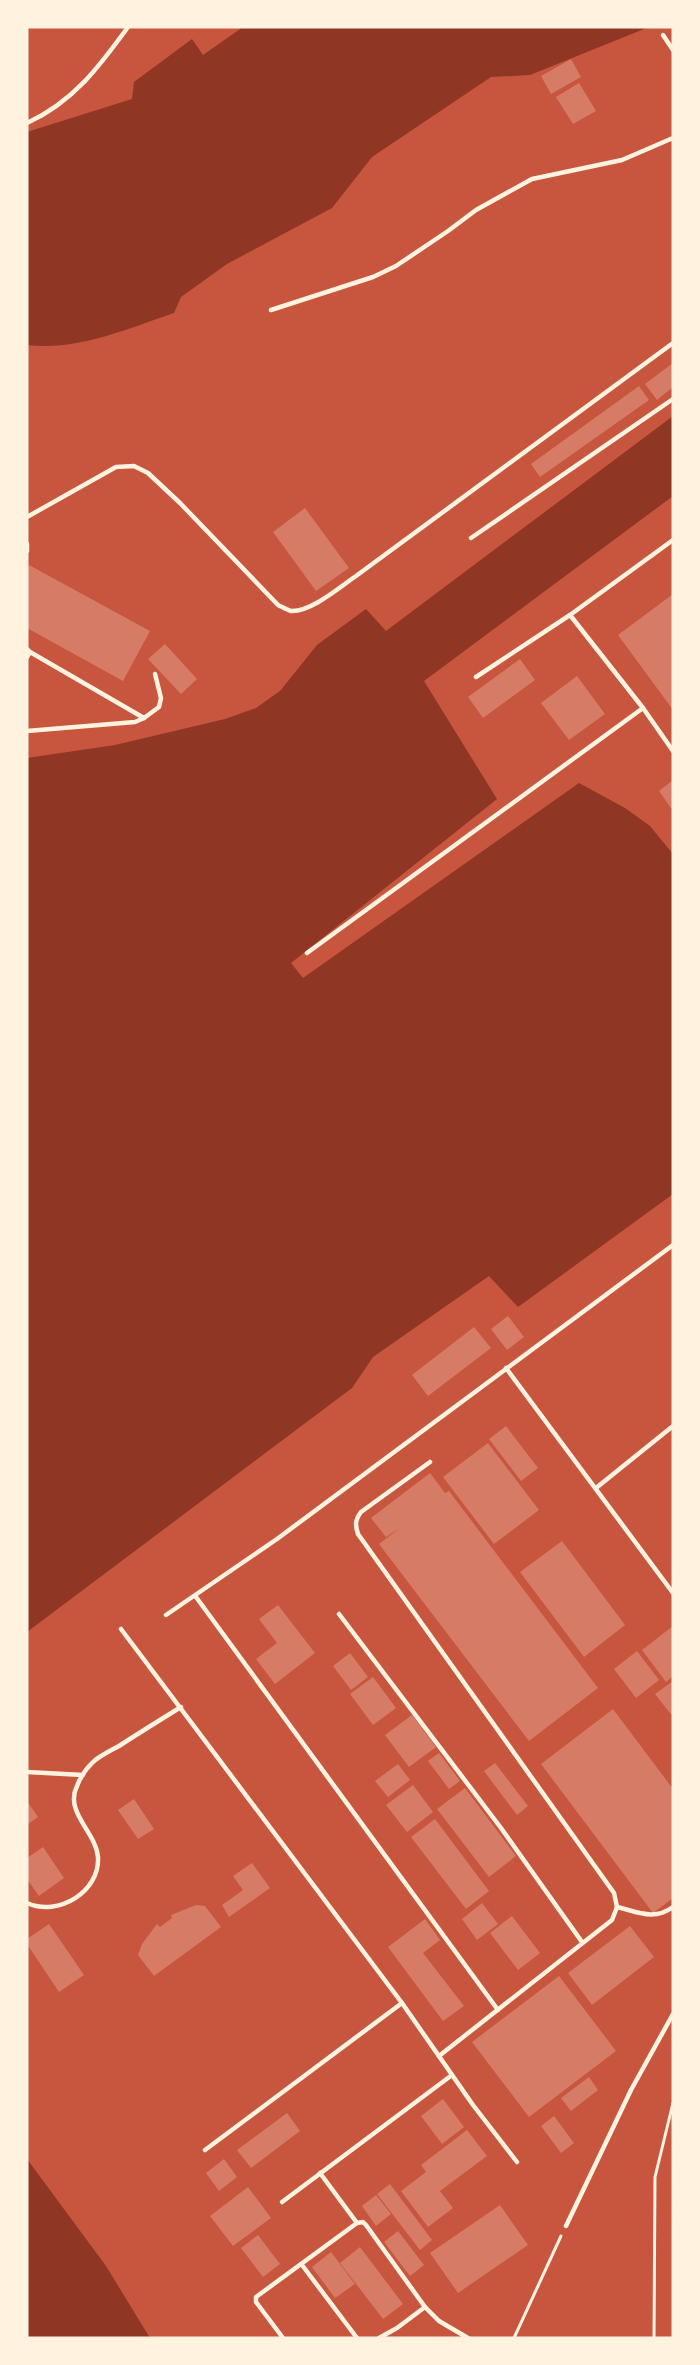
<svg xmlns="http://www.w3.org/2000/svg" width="700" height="2365" font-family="'PT Sans Narrow',sans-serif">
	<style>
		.water { fill: #8f3625 }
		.building { fill: #d67c66 }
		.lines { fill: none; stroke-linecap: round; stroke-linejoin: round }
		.path { stroke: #fff3e0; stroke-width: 3 }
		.service { stroke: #fff3e0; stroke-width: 4.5 }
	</style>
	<rect width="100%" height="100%" fill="#c8553d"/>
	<!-- water -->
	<g class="water">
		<path d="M243 27H649L530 75 491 77 372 157 332 208 227 264 181 297 174 313C126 329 78 351 27 345V132L132 99 134 82 192 39 203 55Z"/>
		<polygon points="673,416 673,496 424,681 497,799 291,963 303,978 579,783 625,808 650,826 673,854 673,1194 518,1307 489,1276 373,1357 352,1388 27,1632 27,758 115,745 225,719 256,708 280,691 317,645 366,609 386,631"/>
		<polygon points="27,2159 106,2266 150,2338 27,2338"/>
	</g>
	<!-- building -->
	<g class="building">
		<polygon points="571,59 581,77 551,94 541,76"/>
		<polygon points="579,83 596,111 573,124 556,97"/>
		<polygon points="673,363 673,387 657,400 645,384"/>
		<polygon points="639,386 649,400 540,477 531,464"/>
		<polygon points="305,508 349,568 316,591 273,532"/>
		<polygon points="29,565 150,631 123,681 27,628 27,569"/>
		<polygon points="673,594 673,710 618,635"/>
		<polygon points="165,644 197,679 181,694 148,659"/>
		<polygon points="520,659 535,680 483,718 468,697"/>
		<polygon points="577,676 605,714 569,740 541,703"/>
		<polygon points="673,780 673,811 659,791"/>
		<polygon points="508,1316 524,1337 507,1350 491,1329"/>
		<polygon points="474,1327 491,1348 428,1396 412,1375"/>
		<polygon points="506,1426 538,1468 521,1481 489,1439"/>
		<polygon points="488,1443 539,1510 494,1544 443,1477"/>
		<polygon points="430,1473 445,1493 449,1491 598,1688 529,1741 379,1544 400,1528 386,1537 371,1518"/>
		<polygon points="562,1541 625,1625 584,1657 520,1572"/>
		<polygon points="278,1605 315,1653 275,1684 256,1659 277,1643 259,1619"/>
		<polygon points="673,1626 673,1676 666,1682 642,1650"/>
		<polygon points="637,1651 659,1680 636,1698 614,1669"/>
		<polygon points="350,1653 368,1677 351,1690 333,1666"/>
		<polygon points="373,1677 396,1708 373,1725 350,1694"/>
		<polygon points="673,1681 673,1717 655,1694"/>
		<polygon points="613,1709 673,1789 673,1898 653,1913 541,1764"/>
		<polygon points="412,1715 436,1747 409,1767 385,1735"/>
		<polygon points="439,1753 460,1781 449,1789 428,1761"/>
		<polygon points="495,1763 528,1806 517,1815 484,1771"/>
		<polygon points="398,1764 410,1780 388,1797 375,1781"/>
		<polygon points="413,1785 433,1812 407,1832 386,1805"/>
		<polygon points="465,1788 516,1856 489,1877 437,1809"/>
		<polygon points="134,1799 154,1829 138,1839 118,1810"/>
		<polygon points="27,1801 38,1817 27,1825"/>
		<polygon points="435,1819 489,1891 466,1909 411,1837"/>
		<polygon points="43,1847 64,1878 39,1896 27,1879 27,1858"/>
		<polygon points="252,1863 270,1888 229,1917 222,1905 243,1890 233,1876"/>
		<polygon points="482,1903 498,1924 477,1940 462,1919"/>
		<polygon points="196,1905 205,1906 221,1927 154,1976 138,1955 142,1944 157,1924 160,1927 172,1918 171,1915"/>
		<polygon points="512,1916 540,1953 518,1970 490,1933"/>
		<polygon points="425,1919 440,1940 423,1953 464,2006 443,2021 388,1947"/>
		<polygon points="49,1924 84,1975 59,1992 27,1944 27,1939"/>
		<polygon points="630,1926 654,1957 592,2005 568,1973"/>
		<polygon points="559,1976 616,2051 529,2117 472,2042"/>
		<polygon points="589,2077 598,2090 571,2111 561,2098"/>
		<polygon points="443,2099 464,2127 442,2144 421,2116"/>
		<polygon points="287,2113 300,2131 251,2168 237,2150"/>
		<polygon points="554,2116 574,2143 561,2153 541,2126"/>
		<polygon points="467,2130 487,2156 440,2191 453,2208 428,2227 401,2191 426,2172 421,2165"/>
		<polygon points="224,2159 237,2177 219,2191 206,2173"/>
		<polygon points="390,2184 432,2240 420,2250 377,2194"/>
		<polygon points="248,2187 271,2218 233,2246 210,2216"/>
		<polygon points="376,2195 391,2214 376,2226 362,2206"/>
		<polygon points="500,2205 528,2245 458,2293 430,2253"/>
		<polygon points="398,2231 424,2265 410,2276 384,2242"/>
		<polygon points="258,2235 280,2264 263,2277 241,2248"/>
		<polygon points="360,2247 403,2304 383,2319 340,2263"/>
		<polygon points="331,2252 355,2284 335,2298 312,2267"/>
	</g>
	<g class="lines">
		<!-- path -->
		<g class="path">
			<polyline points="514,2338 561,2236"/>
			<polyline points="654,2338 655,2177 673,2103"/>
		</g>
		<!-- service -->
		<g class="service">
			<polyline points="663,35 673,50"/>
			<path d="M27 123C73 102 99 67 128 27"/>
			<polyline points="271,310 373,277 396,266 448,231 476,210 532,179 622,160 673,138"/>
			<path d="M27 517 116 467 134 466 148 473 180 503 278 605C282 607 287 610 291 611 311 612 340 587 356 576L673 343"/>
			<polyline points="471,538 673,399"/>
			<polyline points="27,544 27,551"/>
			<polyline points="570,615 673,540"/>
			<polyline points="27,649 30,652 27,657"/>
			<polyline points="30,652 144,718"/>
			<polyline points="476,677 570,615 643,708 673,751"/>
			<polyline points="27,731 135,722 144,718 159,707 161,698 155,674"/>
			<polyline points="307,953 643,708"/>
			<polyline points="506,1368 673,1593"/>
			<path d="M430 1462 361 1512C355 1520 355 1525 358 1534L614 1893 617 1907 612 1920 439 2056"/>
			<polyline points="596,1488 673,1426"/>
			<polyline points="196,1597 498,2010"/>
			<polyline points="339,1614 501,1828 582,1942"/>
			<polyline points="166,1615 277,1539 673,1245"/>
			<polyline points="121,1629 402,2003 473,2105 517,2162"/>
			<polyline points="27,1772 83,1775"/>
			<path d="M27 1903C58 1917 100 1892 98 1857 96 1832 64 1812 77 1786 80 1778 86 1769 92 1763 99 1756 110 1751 119 1746 139 1733 160 1720 181 1707"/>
			<path d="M617 1907C638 1912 654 1921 673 1907"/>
			<polyline points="205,2150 402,2003"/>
			<polyline points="320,2173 357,2223 363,2222 366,2225 425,2307"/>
			<polyline points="282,2202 452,2075"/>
			<polyline points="566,2226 631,2090 673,2014"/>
			<polyline points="302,2265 357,2338"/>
			<polyline points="283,2338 256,2302 256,2297 357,2223"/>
			<polyline points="379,2338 397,2328 425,2307 439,2321 468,2338"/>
		</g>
	</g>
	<!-- border -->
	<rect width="700" height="2365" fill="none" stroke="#fff3e0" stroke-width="57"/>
</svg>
